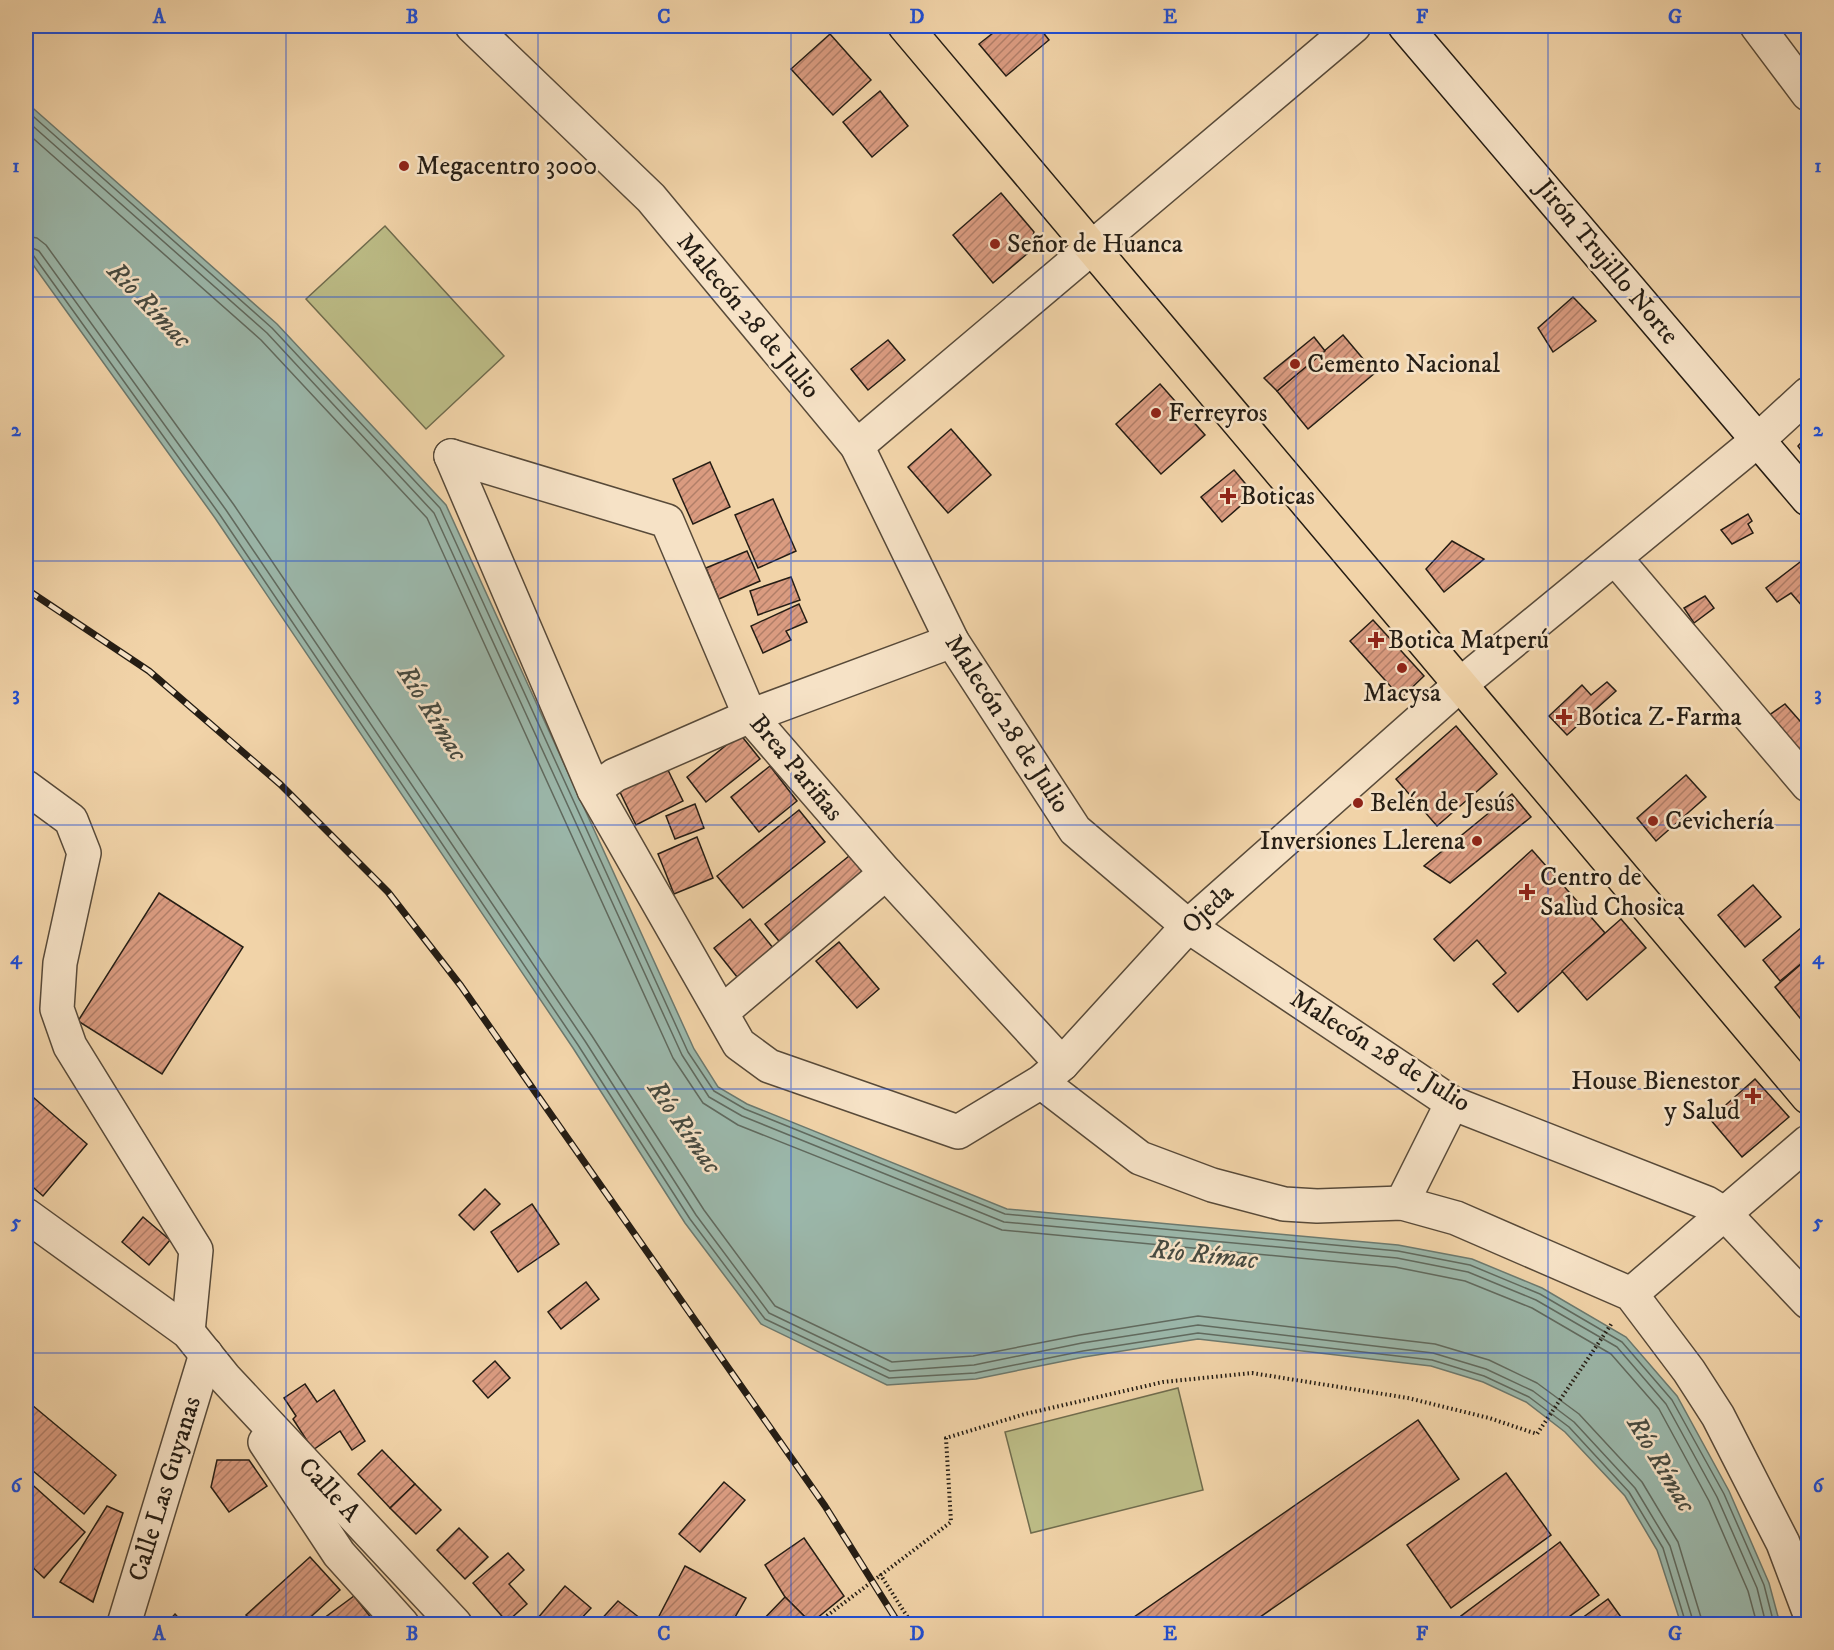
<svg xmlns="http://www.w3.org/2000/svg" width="1834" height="1650" font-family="'IM FELL DW Pica',serif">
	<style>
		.pitch { fill: #bcbc86; stroke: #706c4d; stroke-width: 1.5 }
		.water { fill: #9bb7aa; stroke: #6c796e; stroke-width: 1.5 }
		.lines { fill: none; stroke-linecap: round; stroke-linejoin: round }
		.shore { stroke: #606a5f; stroke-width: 1.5 }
		.building { fill: url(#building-hatch); stroke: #251d14; stroke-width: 1.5 }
		.street-casing { stroke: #584a39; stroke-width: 36 }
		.secondary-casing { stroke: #251d14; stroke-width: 36 }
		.highway-casing { stroke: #251d14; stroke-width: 36 }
		.path { stroke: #251d14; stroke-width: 4; stroke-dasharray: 1.5 3; stroke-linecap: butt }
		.street { stroke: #f6e2c6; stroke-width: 33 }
		.secondary { stroke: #f6e2c6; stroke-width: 33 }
		.highway { stroke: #f1d3a8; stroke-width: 33 }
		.rail-casing { stroke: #251d14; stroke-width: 7 }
		.rail { stroke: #f6e2c6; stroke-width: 4.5; stroke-dasharray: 14; stroke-linecap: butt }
		.grid { fill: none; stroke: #1d4ed8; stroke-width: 1.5; stroke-opacity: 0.55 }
		.poi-dot { fill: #8f2418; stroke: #f6e2c6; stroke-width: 2 }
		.labels { text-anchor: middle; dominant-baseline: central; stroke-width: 5; stroke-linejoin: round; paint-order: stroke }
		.poi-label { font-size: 26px; fill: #251d14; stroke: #f6e2c6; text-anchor: start }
		.street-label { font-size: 26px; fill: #251d14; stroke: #f6e2c6 }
		.water-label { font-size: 27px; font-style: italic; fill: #484b41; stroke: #f6e2c6 }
		.neatline { fill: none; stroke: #1d4ed8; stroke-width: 2 }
		.grid-label { font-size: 20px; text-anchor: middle; font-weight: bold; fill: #1d4ed8 }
	</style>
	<defs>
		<pattern id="building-hatch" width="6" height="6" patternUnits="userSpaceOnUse" patternTransform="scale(1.5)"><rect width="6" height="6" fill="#da9b80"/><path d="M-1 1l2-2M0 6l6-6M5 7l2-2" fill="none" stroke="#b17e68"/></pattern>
	</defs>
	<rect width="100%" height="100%" fill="#f1d3a8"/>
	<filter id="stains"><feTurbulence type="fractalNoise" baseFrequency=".00333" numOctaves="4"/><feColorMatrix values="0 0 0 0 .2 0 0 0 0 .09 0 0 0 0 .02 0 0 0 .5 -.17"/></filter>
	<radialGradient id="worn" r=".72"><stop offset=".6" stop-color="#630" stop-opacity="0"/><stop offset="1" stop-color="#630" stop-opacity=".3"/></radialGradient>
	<!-- pitch -->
	<g class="pitch">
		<polygon points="385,226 504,356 426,429 306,299"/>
		<polygon points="1178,1388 1203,1490 1031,1533 1005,1432"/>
	</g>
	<!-- water -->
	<polygon class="water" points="26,102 277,324 446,505 694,1049 718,1087 747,1104 1007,1209 1398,1245 1472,1259 1542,1288 1626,1337 1677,1396 1729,1491 1769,1583 1780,1624 1681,1624 1657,1550 1625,1496 1565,1432 1526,1402 1483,1382 1431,1366 1198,1339 1084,1357 976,1379 887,1385 761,1324 685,1223 573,1048 215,518 26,255"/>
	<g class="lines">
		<!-- shore -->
		<g class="shore">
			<polyline points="26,110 272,328 440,508 688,1052 714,1091 745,1109 1005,1214 1398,1251 1470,1265 1540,1294 1622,1342 1672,1400 1724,1494 1764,1585 1774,1624"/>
			<polyline points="26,120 267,333 434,513 682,1055 709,1097 742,1116 1004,1222 1397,1258 1468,1272 1536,1300 1617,1347 1666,1404 1717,1497 1757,1588 1766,1624"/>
			<polyline points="26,132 261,340 427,518 673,1058 703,1103 738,1125 1002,1230 1395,1267 1465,1281 1532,1308 1611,1354 1659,1409 1709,1501 1748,1591 1757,1624"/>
			<polyline points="26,236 37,238 46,245 234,505 592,1036 704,1210 775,1306 892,1362 973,1356 1080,1335 1198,1316 1435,1344 1489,1360 1537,1383 1579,1414 1642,1482 1678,1542 1703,1624"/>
			<polyline points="26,245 39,251 226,510 585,1041 696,1215 769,1313 890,1371 974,1365 1082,1343 1198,1325 1433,1353 1486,1369 1533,1391 1574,1422 1635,1488 1670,1546 1694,1624"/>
			<polyline points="26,252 33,255 220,515 578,1045 690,1219 765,1319 889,1378 975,1373 1083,1351 1198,1333 1432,1360 1484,1376 1529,1397 1569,1427 1629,1492 1663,1548 1686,1624"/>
		</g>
	</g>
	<!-- building -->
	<g class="building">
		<polygon points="995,26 1038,26 1049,40 1006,76 979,44 998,29"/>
		<polygon points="830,34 871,80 833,115 791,69"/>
		<polygon points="880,91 908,126 872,157 843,122"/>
		<polygon points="1001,193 1034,232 1028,253 993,283 953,235"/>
		<polygon points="1573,297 1596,321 1553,352 1538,328"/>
		<polygon points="1343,335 1375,373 1308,429 1277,391"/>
		<polygon points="1314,337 1325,351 1277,391 1264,378"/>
		<polygon points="888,340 905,360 868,390 851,369"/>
		<polygon points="1160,384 1205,435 1161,474 1116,424"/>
		<polygon points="951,429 991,475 948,513 908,467"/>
		<polygon points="1808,435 1808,460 1798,446"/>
		<polygon points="710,462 730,507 693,524 673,479"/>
		<polygon points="1234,470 1254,494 1222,522 1201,497"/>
		<polygon points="773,499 796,551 758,568 735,515"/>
		<polygon points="1748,514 1752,521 1748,524 1753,533 1732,544 1721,530"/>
		<polygon points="1452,541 1484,559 1444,592 1426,569"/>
		<polygon points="747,551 760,581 719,599 706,568"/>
		<polygon points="1808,556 1808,613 1791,593 1777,602 1766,588"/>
		<polygon points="791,577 800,600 758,615 750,591"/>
		<polygon points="1705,596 1714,608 1694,623 1684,608"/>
		<polygon points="799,604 807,622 786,631 791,640 763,653 751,626"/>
		<polygon points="1373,620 1424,676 1401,698 1350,641"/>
		<polygon points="1607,682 1616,691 1567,735 1549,716 1582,685 1591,695"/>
		<polygon points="1785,704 1800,721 1808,716 1808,749 1799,757 1768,716"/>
		<polygon points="1456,726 1497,774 1437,826 1396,779"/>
		<polygon points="740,734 760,759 706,802 687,777"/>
		<polygon points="666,766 683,801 636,825 619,790"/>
		<polygon points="770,766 797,801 759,832 731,797"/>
		<polygon points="1686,775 1706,797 1656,841 1637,818"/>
		<polygon points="1512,794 1531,817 1450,883 1424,866"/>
		<polygon points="695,804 704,828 675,839 666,816"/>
		<polygon points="799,810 825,842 743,908 717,876"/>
		<polygon points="697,837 713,878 674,894 658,854"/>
		<polygon points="1532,850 1605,933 1518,1012 1493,984 1506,973 1477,940 1454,961 1434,939"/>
		<polygon points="854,852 875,879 787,951 765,924"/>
		<polygon points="1753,885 1781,917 1745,947 1718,915"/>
		<polygon points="159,893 243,947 162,1074 78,1021"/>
		<polygon points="750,919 777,953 741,982 714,948"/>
		<polygon points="1621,919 1646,948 1587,1000 1562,971"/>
		<polygon points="1808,922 1808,958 1780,981 1763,960"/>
		<polygon points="839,942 879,989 857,1008 816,961"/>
		<polygon points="1808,958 1808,1028 1775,987"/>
		<polygon points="26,965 30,966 28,1004 26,1003"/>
		<polygon points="1755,1079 1789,1117 1742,1157 1710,1119"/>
		<polygon points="26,1091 87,1144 43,1196 26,1181"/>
		<polygon points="485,1189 500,1204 474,1230 459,1215"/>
		<polygon points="532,1204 559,1244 518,1272 491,1232"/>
		<polygon points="143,1217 170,1240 149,1265 122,1242"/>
		<polygon points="586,1282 599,1299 561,1329 548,1312"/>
		<polygon points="495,1361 510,1378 488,1398 473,1381"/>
		<polygon points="305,1384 317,1402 334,1390 365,1441 352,1450 340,1431 313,1450 293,1419 296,1416 284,1398"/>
		<polygon points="26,1400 116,1475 84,1514 26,1465"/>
		<polygon points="1418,1420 1459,1479 1250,1624 1124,1624"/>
		<polygon points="382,1450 415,1484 390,1508 358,1474"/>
		<polygon points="217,1460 249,1460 267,1486 229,1512 211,1487"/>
		<polygon points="1506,1473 1551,1535 1451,1608 1407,1545"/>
		<polygon points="26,1479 85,1532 44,1578 26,1561"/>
		<polygon points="724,1482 745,1500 700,1552 679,1534"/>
		<polygon points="415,1484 441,1510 416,1534 390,1508"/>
		<polygon points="107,1506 123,1513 93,1602 60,1582"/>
		<polygon points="459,1528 488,1557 465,1579 437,1550"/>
		<polygon points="804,1538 844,1596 811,1623 785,1597 765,1565"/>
		<polygon points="1560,1542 1599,1595 1559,1624 1467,1624 1461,1616"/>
		<polygon points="508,1553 524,1570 509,1584 527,1604 507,1622 473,1583"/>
		<polygon points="310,1557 340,1590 303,1624 255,1624 246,1615"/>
		<polygon points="685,1566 746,1598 731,1624 655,1624"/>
		<polygon points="565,1586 591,1608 576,1624 542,1624 537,1619"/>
		<polygon points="354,1596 376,1624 316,1624"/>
		<polygon points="785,1597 811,1623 759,1624"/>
		<polygon points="1608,1599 1626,1624 1574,1624"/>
		<polygon points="618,1601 645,1622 643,1624 597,1624"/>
		<polygon points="175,1614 184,1624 166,1624"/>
	</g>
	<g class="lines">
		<defs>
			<g id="street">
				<polyline points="472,26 651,198 857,446 952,641 1075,830 1188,926 1452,1103 1707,1203 1725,1214 1808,1302"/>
				<polyline points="1757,26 1808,94"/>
				<polyline points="857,446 1354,26"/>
				<polyline points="451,456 594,790 739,1044 769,1066 958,1132 1041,1082 1062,1064 1188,926 1461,684 1758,440 1808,394"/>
				<polyline points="451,456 667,521 750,716 886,873 1062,1064"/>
				<polyline points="1615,558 1808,785"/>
				<polyline points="26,787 71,820 84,853 60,963 57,1009 70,1046 196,1250 188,1332"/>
				<polyline points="594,790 615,775 750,716 952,641"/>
				<polyline points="722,1012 886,873"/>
				<polyline points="1041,1082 1140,1158 1212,1185 1284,1204 1317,1206 1402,1203 1456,1218 1631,1294 1689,1371 1718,1416 1783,1543 1808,1609"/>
				<polyline points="1402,1203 1452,1103"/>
				<polyline points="26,1215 188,1332 225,1378 455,1624"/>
				<polyline points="1631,1294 1808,1142"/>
				<polyline points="265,1442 339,1554 402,1624"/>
				<polyline points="124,1624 206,1354"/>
			</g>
			<polyline id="secondary" points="1405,26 1808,499"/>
			<polyline id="highway" points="905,26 1808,1097"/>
		</defs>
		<!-- street casing -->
		<use href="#street" class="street-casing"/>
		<!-- secondary casing -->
		<use href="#secondary" class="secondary-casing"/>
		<!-- highway casing -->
		<use href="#highway" class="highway-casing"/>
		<!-- path -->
		<g class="path">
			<polyline points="880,1574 912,1624"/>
			<polyline points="816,1624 951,1522 946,1438 1025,1414 1163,1382 1252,1373 1408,1398 1489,1418 1537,1434 1612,1323"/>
		</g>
		<!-- street -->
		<use href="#street" class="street"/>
		<!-- secondary -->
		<use href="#secondary" class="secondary"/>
		<!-- highway -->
		<use href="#highway" class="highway"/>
		<defs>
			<polyline id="rail" points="26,589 149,671 280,784 388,892 461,986 825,1506 899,1624"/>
		</defs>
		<!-- rail casing -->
		<use href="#rail" class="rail-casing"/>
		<!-- rail -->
		<use href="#rail" class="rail"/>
	</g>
	<!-- grid -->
	<path class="grid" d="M286 26V1624M538 26V1624M791 26V1624M1043 26V1624M1296 26V1624M1548 26V1624M26 297H1808M26 561H1808M26 825H1808M26 1089H1808M26 1353H1808"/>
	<!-- markers -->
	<g class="poi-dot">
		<circle cx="404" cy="166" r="6"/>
		<circle cx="995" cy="244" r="6"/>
		<circle cx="1295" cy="364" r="6"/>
		<circle cx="1156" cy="413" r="6"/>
		<path d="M1225 487h6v6h6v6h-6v6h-6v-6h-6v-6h6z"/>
		<path d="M1373 631h6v6h6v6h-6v6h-6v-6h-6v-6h6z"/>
		<circle cx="1402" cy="668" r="6"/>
		<path d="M1561 708h6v6h6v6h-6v6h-6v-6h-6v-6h6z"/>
		<circle cx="1358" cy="803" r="6"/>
		<circle cx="1653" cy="821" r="6"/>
		<circle cx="1477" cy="841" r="6"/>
		<path d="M1524 883h6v6h6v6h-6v6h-6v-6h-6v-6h6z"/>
		<path d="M1750 1087h6v6h6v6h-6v6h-6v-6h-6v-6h6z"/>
	</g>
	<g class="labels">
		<!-- poi labels -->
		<g class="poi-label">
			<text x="416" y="166">Megacentro 3000</text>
			<text x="1007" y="244">Señor de Huanca</text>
			<text x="1307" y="364">Cemento Nacional</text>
			<text x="1168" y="413">Ferreyros</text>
			<text x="1240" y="496">Boticas</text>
			<text x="1388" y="640">Botica Matperú</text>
			<text x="1402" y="693" text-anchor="middle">Macysa</text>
			<text x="1576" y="717">Botica Z-Farma</text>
			<text x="1370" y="803">Belén de Jesús</text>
			<text x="1665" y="821">Cevichería</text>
			<text x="1465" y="841" text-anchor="end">Inversiones Llerena</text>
			<text x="1540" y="877">Centro de<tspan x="1540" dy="30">Salud Chosica</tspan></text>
			<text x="1740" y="1081" text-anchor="end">House Bienestor<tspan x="1740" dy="30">y Salud</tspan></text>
		</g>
		<!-- street labels -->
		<g class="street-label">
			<text transform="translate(1607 262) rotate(50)">Jirón Trujillo Norte</text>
			<text transform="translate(748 316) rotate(50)">Malecón 28 de Julio</text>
			<text transform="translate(1007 724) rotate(57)">Malecón 28 de Julio</text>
			<text transform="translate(796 768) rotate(50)">Brea Pariñas</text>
			<text transform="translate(1208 909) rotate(-43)">Ojeda</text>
			<text transform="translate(1380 1051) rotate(32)">Malecón 28 de Julio</text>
			<text transform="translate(165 1489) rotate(-73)">Calle Las Guyanas</text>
			<text transform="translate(329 1490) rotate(47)">Calle A</text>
		</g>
		<!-- water labels -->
		<g class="water-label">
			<text transform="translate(149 305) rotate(46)">Río Rímac</text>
			<text transform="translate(432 713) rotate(58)">Río Rímac</text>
			<text transform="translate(684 1127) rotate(55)">Río Rímac</text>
			<text transform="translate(1204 1255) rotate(6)">Río Rímac</text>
			<text transform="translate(1661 1464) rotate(59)">Río Rímac</text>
		</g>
	</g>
	<!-- margin -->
	<rect width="1834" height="1650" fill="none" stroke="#f1d3a8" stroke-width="66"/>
	<rect x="33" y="33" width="1768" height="1584" class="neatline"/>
	<g class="grid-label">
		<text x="159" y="23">A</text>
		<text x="412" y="23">B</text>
		<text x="664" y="23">C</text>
		<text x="917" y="23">D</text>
		<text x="1170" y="23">E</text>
		<text x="1422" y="23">F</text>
		<text x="1675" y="23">G</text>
		<text x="16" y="172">1</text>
		<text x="1818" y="172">1</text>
		<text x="16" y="436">2</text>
		<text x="1818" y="436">2</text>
		<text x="16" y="700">3</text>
		<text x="1818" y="700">3</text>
		<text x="16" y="964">4</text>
		<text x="1818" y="964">4</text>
		<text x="16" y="1228">5</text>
		<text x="1818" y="1228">5</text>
		<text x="16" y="1492">6</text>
		<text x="1818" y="1492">6</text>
		<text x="159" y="1640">A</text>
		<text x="412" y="1640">B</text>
		<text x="664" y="1640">C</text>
		<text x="917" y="1640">D</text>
		<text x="1170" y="1640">E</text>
		<text x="1422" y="1640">F</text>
		<text x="1675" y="1640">G</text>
	</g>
	<rect width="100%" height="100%" filter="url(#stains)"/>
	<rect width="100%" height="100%" fill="url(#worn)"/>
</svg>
